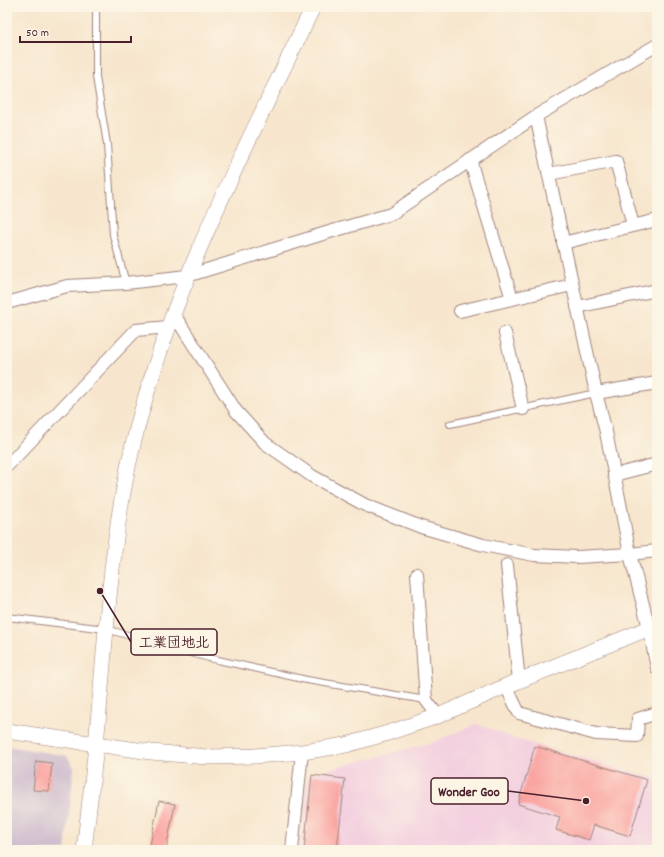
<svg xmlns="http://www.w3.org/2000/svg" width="664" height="857" font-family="Dekko,'Klee One',sans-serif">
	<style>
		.built { fill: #f3cfdf }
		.industrial { fill: #cfbdce }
		.building { fill: #f99e9b }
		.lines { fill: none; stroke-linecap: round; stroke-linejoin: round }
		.service-casing { stroke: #a0827c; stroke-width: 8 }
		.minor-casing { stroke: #a0827c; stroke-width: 14 }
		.tertiary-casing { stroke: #a0827c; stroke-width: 16 }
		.service { stroke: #fff; stroke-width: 6 }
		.minor { stroke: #fff; stroke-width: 12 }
		.tertiary { stroke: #fff; stroke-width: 15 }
		.leader { fill: none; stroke: #4a1f2b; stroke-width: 1.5 }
		.callout-dot { fill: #4a1f2b; stroke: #fcf5e5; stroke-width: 1.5 }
		.callout { fill: #fcf5e5; stroke: #4a1f2b; stroke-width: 1.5 }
		.callout-label { font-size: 14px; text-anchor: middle; font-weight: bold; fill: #4a1f2b }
	</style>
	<rect width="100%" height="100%" fill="#fcf5e5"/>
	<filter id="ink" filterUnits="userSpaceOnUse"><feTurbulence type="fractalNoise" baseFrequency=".025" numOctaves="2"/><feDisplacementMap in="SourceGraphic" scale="8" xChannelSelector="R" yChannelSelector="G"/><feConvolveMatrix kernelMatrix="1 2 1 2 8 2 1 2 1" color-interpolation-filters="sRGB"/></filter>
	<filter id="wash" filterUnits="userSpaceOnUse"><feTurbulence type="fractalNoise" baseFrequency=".012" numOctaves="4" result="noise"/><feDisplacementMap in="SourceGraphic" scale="16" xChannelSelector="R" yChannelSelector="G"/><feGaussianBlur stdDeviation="0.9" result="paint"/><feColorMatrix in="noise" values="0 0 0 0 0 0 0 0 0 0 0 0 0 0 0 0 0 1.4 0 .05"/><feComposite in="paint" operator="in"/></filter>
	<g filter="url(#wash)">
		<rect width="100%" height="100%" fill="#f7e6cd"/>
		<!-- built -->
		<polygon class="built" points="477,724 516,739 657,779 657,850 298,850 308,775 433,742"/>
		<!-- industrial -->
		<polygon class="industrial" points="7,746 67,756 74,768 65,850 7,850"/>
		<g id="blocks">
			<!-- building -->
			<g class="building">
				<polygon points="535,746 647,780 630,836 594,825 589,840 556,830 560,817 518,804"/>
				<polygon points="36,761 52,763 49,791 33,790"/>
				<polygon points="312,775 345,779 337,850 304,850"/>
				<polygon points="159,801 175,804 166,850 149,850"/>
			</g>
		</g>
	</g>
	<g filter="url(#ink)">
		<use href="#blocks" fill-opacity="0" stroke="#a0827c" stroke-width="1"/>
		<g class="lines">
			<defs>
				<g id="service">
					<polyline points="96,7 96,77 107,144 113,235 126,283"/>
					<polyline points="450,424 596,393"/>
					<polyline points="7,617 106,629 209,658 307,680 426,700"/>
				</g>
				<g id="minor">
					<polyline points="536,116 596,393 606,432 630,554 649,628 657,668"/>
					<polyline points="470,160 512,299"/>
					<polyline points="549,174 616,161 633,225"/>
					<polyline points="563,243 657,220"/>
					<polyline points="7,303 67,286 126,283 187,276 326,233 391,214 450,174 536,116 657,45"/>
					<polyline points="577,307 657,290"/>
					<polyline points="460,311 572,285"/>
					<polyline points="173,313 236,411 265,443 312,476 365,505 421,527 483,545 534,555 577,557 630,554 657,551"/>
					<polyline points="505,333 523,409"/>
					<polyline points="596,393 657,383"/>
					<polyline points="7,466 136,330 168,327"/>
					<polyline points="614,475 657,464"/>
					<polyline points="507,565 519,681"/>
					<polyline points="417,574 426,700 438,716"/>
					<polyline points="506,686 519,713 596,734 637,736 638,719 657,713"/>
					<polyline points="292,850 302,752"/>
				</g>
				<g id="tertiary">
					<polyline points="7,731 151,752 207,757 255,756 302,752 346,745 388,733 438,716 506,686 657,625"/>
					<path d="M84 850C88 815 93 779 96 744 105 652 109 558 128 467 162 304 242 156 313 7"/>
				</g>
			</defs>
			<!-- service casing -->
			<use href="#service" class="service-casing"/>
			<!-- minor casing -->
			<use href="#minor" class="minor-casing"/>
			<!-- tertiary casing -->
			<use href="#tertiary" class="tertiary-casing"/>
			<!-- service -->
			<use href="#service" class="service"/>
			<!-- minor -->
			<use href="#minor" class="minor"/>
			<!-- tertiary -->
			<use href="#tertiary" class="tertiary"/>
		</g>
	</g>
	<!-- callouts -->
	<path class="leader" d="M100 591L131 642M586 801L508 791"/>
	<g class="callout-dot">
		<circle cx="100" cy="591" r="4"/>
		<circle cx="586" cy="801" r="4"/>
	</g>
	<g class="callout">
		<rect x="131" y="629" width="86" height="26" rx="4"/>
		<rect x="431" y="778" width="77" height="26" rx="4"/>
	</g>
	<g class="callout-label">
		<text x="174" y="647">工業団地北</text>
		<text x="469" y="796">Wonder Goo</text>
	</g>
	<!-- margin -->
	<rect width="664" height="857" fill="none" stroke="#fcf5e5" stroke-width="24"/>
	<!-- scale -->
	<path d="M20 36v6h111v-6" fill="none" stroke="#4a1f2b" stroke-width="2"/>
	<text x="26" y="36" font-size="12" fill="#4a1f2b" stroke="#fcf5e5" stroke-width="3" paint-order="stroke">50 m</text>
</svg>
